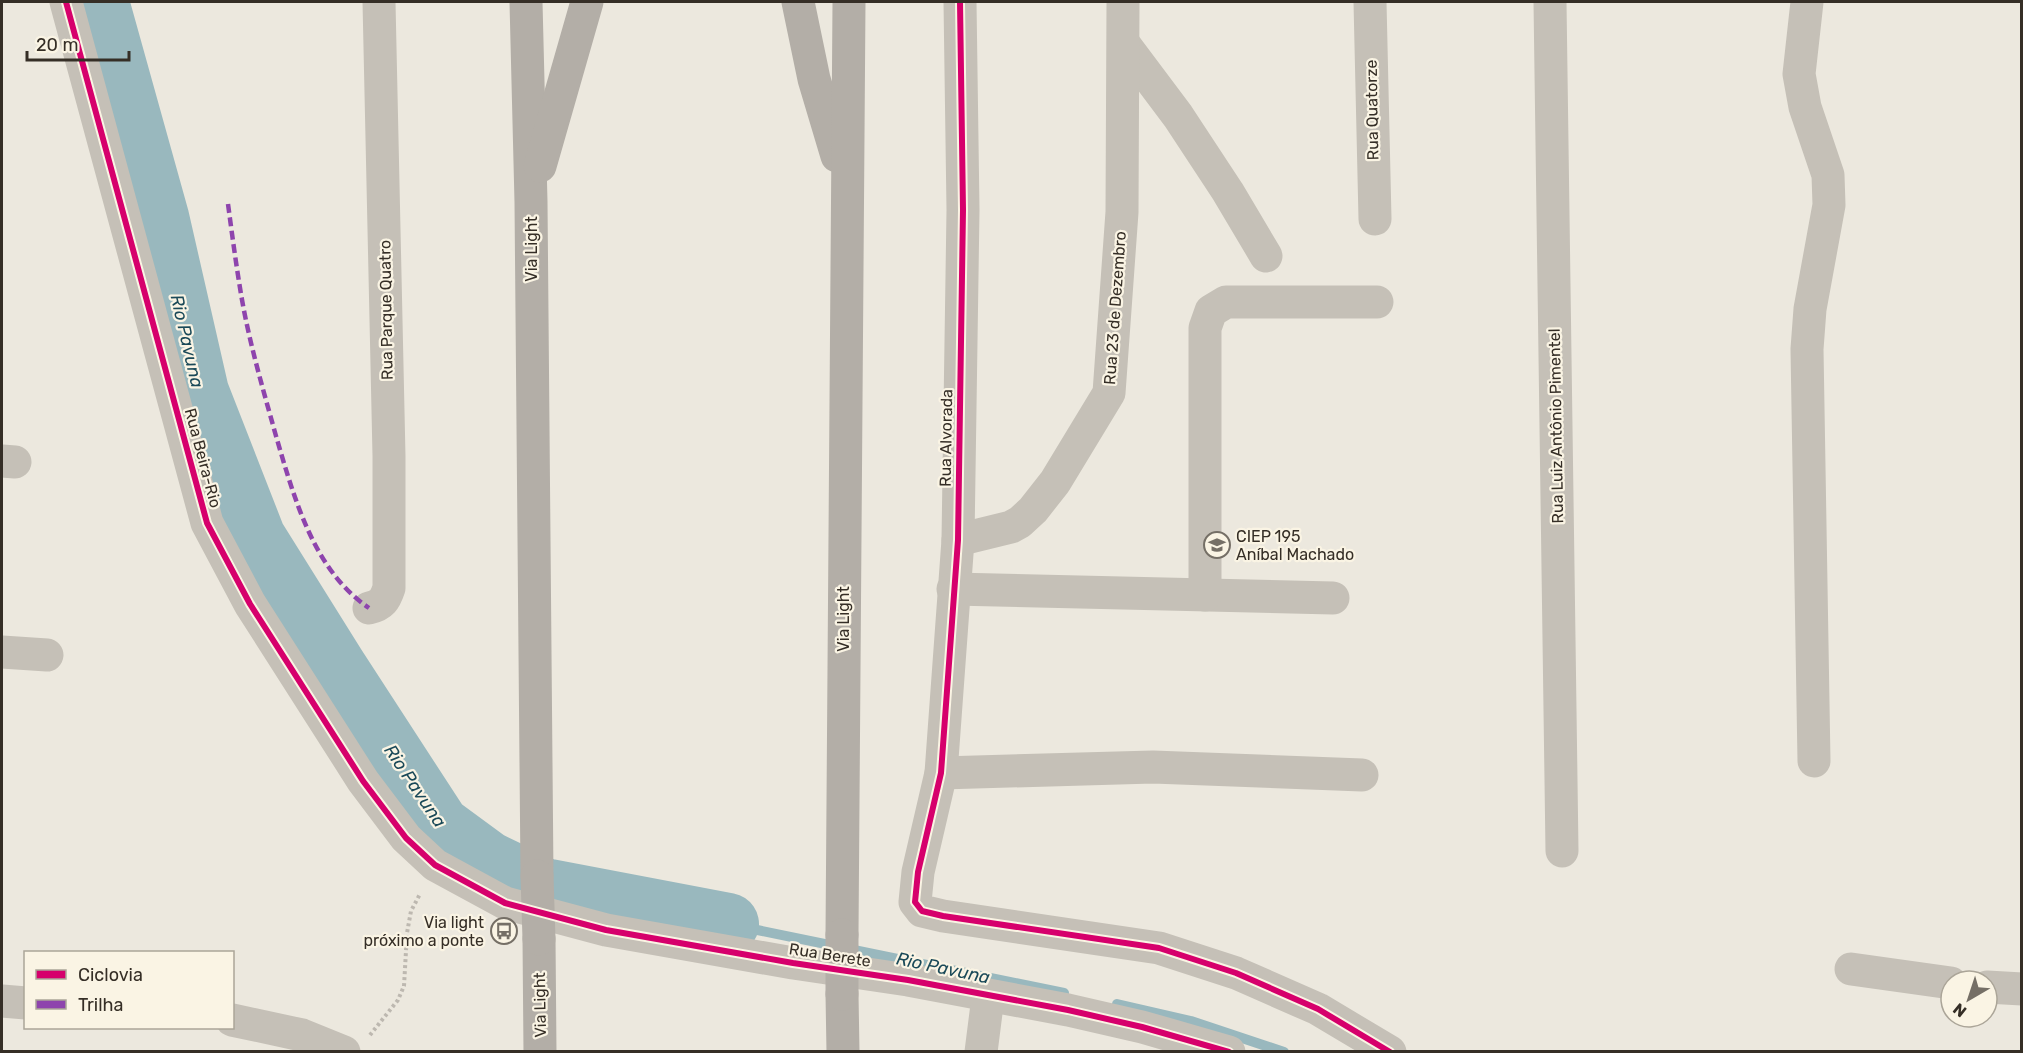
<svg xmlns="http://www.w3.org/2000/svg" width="2023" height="1053" font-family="Rubik,sans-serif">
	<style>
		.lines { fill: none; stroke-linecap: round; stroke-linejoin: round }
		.stream { stroke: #99b8be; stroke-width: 10 }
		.river { stroke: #99b8be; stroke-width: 62 }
		.path { stroke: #bdb8b0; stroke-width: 4; stroke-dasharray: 3 3; stroke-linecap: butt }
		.minor { stroke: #c5c0b7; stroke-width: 33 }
		.major { stroke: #b3aea7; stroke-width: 33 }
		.major-bridge { stroke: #b3aea7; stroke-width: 33 }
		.quiet { stroke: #8e44ad; stroke-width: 4.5; stroke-dasharray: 9 4.5; stroke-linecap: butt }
		.cycleway-casing { stroke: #faf4e4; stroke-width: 10 }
		.cycleway { stroke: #d6006c; stroke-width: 6 }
		.labels { text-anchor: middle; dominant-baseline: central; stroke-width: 4.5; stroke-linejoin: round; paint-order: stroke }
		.street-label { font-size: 16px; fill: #352e26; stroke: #faf4e4 }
		.poi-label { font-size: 16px; fill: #352e26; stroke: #faf4e4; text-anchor: start }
		.water-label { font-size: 18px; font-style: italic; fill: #1a4958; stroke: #faf4e4 }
	</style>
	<rect width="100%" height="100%" fill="#ece8de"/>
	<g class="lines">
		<!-- stream -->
		<g class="stream">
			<polyline points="728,924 1064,993"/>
			<polyline points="1117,1004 1191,1021 1284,1052"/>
		</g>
		<!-- river -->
		<polyline class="river" points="98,2 158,217 198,392 255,538 335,666 439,826 488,862 544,889 728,924"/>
		<!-- path -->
		<polyline class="path" points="370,1035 398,1000 404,986 407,933 411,911 420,894"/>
		<!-- minor -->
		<g class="minor">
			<polyline points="66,2 207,523 250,604 363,781 406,838 435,865 505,903 606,930 793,963 908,980 1068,1010 1142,1027 1229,1052"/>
			<polyline points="960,2 963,210 958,540 941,773 918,872 915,902 922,911 943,916 1159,948 1236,973 1318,1009 1390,1052"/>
			<polyline points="1370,2 1375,219"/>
			<polyline points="1550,2 1562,851"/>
			<polyline points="1807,2 1799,74 1805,107 1828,175 1829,205 1810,309 1807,349 1814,761"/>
			<polyline points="1124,44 1178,116 1228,192 1266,256"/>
			<polyline points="2,461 15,462"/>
			<polyline points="958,540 1011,527 1020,522 1033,510 1055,482 1109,393 1122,212 1123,2"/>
			<polyline points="953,589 1333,598"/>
			<polyline points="1205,595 1205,328 1211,311 1226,302 1377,302"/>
			<path d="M369 608C382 605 385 600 389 588V456L379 2"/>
			<polyline points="2,652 47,655"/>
			<polyline points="941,773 1153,767 1362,775"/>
			<polyline points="1851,969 1951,983"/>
			<polyline points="1987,987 2022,989"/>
			<polyline points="2,1001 26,1003"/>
			<polyline points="232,1020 302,1035 344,1052"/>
			<polyline points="981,1052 988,997"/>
		</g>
		<!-- major -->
		<g class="major">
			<polyline points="526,2 531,202 537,876"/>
			<polyline points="798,2 814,79 837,156"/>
			<polyline points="540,166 587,2"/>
			<polyline points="842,935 849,2"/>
			<polyline points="539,939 540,1052"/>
			<polyline points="842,994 843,1052"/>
		</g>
		<!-- major-bridge -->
		<g class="major-bridge">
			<polyline points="537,876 539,939"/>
			<polyline points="842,935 842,994"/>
		</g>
		<!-- quiet -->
		<path class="quiet" d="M228 204C232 234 236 264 241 294 249 342 263 389 276 436 294 497 313 570 369 608"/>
		<defs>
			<g id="cycleway">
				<polyline points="66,2 207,523 250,604 363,781 406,838 435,865 505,903 606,930 793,963 908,980 1068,1010 1142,1027 1229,1052"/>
				<polyline points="960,2 963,210 958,540 941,773 918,872 915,902 922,911 943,916 1159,948 1236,973 1318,1009 1390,1052"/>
			</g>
		</defs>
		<!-- cycleway casing -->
		<use href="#cycleway" class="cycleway-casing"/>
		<!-- cycleway -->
		<use href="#cycleway" class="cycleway"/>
	</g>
	<!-- icons -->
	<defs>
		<symbol id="school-ring" viewBox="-11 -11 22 22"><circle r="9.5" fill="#faf4e4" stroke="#756f66" stroke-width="1.5"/><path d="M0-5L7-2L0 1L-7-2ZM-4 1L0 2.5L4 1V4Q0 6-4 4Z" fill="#756f66"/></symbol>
		<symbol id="bus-ring" viewBox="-11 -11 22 22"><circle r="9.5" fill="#faf4e4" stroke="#756f66" stroke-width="1.5"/><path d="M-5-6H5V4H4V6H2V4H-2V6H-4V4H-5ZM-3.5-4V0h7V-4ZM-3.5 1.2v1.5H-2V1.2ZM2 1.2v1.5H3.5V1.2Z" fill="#756f66"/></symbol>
	</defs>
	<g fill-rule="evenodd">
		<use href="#school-ring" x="1202" y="530" width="30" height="30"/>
		<use href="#bus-ring" x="489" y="916" width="30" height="30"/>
	</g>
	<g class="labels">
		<!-- street labels -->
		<g class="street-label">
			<text transform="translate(1372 110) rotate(-91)">Rua Quatorze</text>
			<text transform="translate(531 249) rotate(-90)">Via Light</text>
			<text transform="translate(1115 308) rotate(-86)">Rua 23 de Dezembro</text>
			<text transform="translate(386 310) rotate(-91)">Rua Parque Quatro</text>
			<text transform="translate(1556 426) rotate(-91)">Rua Luiz Antônio Pimentel</text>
			<text transform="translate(946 438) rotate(-89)">Rua Alvorada</text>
			<text transform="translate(203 458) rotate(75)">Rua Beira-Rio</text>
			<text transform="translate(843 619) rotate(-90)">Via Light</text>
			<text transform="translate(830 955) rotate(9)">Rua Berete</text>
			<text transform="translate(540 1005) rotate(-91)">Via Light</text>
		</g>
		<!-- poi labels -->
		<g class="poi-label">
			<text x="1236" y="536">CIEP 195<tspan x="1236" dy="18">Aníbal Machado</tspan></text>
			<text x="484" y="922" text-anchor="end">Via light<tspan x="484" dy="18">próximo a ponte</tspan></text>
		</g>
		<!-- water labels -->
		<g class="water-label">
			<text transform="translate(187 341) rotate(77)">Rio Pavuna</text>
			<text transform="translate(415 786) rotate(56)">Rio Pavuna</text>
			<text transform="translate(943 968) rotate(12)">Rio Pavuna</text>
		</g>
	</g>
	<!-- border -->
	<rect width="2023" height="1053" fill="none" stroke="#352e26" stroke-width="6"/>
	<!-- legend -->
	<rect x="24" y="951" width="210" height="78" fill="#faf4e4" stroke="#aba598" stroke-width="1.5"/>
	<rect x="36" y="970" width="30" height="9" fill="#d6006c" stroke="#aba598" stroke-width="1.5"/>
	<text x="78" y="981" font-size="18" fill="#352e26">Ciclovia</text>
	<rect x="36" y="1000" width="30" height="9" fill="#8e44ad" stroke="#aba598" stroke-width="1.5"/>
	<text x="78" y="1011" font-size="18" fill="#352e26">Trilha</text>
	<!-- north arrow -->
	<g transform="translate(1969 999) rotate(219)"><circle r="28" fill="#faf4e4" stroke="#aba598" stroke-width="1.5"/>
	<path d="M0-4.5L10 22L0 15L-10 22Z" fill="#756f66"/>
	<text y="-9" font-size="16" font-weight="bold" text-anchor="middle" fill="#352e26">N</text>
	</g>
	<!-- scale -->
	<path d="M27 51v9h102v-9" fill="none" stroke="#352e26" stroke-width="3"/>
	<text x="36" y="51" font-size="18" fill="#352e26" stroke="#faf4e4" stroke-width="4.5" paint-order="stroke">20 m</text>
</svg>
